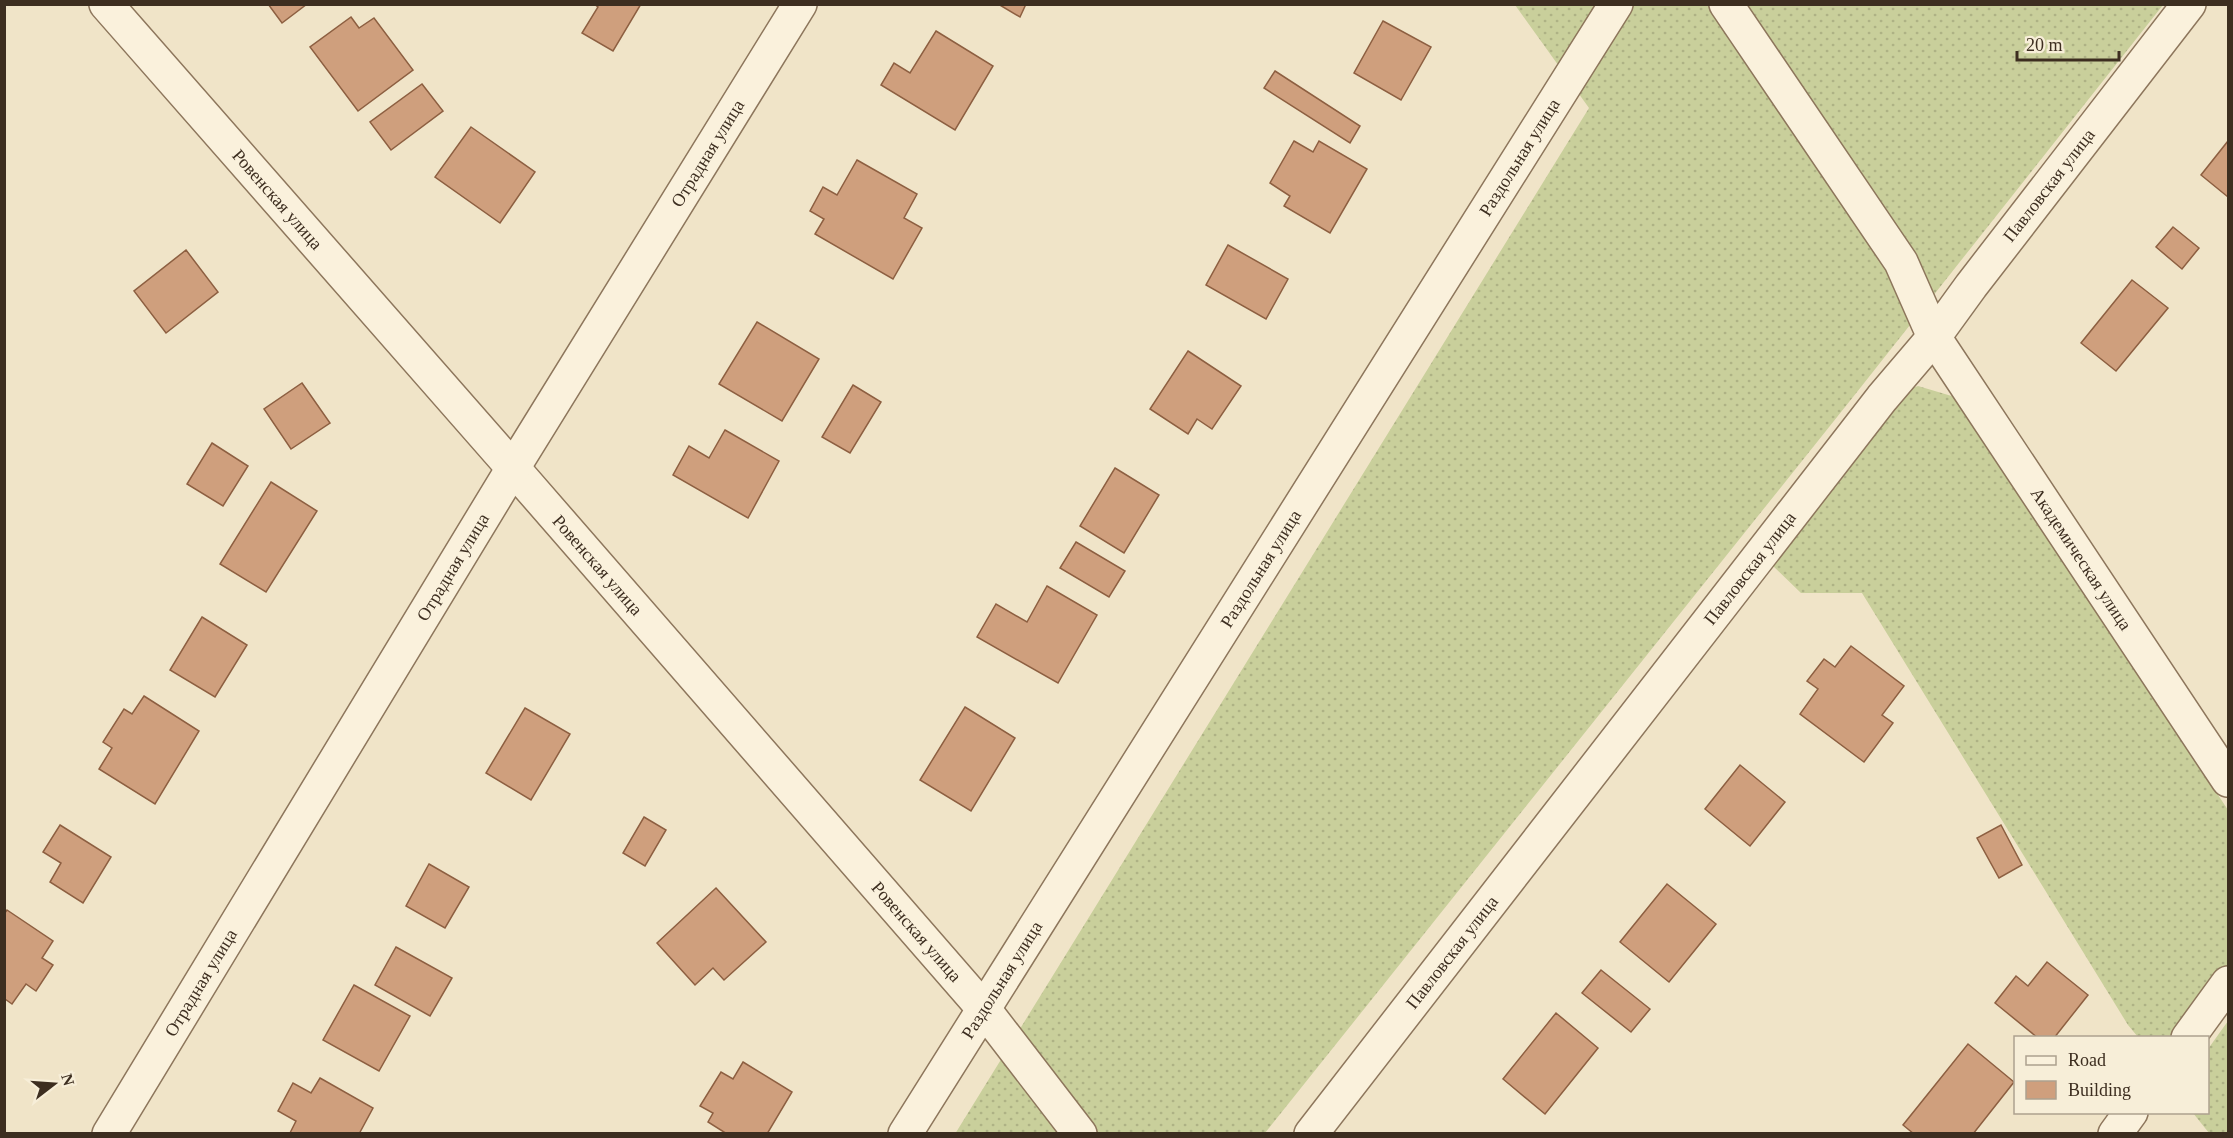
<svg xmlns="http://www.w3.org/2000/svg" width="2233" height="1138" font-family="Georgia,serif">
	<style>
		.grass { fill: url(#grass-dots) }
		.building { fill: #cf9f7d; stroke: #8d5f41; stroke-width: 1.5 }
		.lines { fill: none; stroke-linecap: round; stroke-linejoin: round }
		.street-casing { stroke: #8d765c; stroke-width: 36 }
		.street { stroke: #faf1dc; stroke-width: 33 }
		.labels { text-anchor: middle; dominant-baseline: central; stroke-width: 5; stroke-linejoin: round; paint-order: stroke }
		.street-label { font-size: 18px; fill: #3d2e20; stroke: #f7eed8 }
	</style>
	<defs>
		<pattern id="grass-dots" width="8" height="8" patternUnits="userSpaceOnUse" patternTransform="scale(1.5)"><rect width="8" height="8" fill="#c9cf9b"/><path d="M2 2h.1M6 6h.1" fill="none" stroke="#aeb285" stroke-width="1.8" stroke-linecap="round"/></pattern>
	</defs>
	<rect width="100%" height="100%" fill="#f0e4c8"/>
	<!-- grass -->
	<g class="grass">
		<polygon points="1515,5 2163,5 1857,392 1265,1133 955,1134 1589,108"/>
		<polygon points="1918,386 1955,397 2228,810 2228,970 2178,1037 2138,1037 2128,1025 1862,593 1801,593 1771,564 1894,395"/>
		<polygon points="2228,1021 2228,1133 2209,1133 2193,1113 2208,1112 2208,1049"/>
	</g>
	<!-- building -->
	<g class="building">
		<polygon points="268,4 307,4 282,23"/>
		<polygon points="594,4 641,4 613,51 582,33 598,7"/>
		<polygon points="998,4 1026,4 1020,17"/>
		<polygon points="351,17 359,28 374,18 413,70 358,111 310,47"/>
		<polygon points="1383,21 1431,47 1401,100 1354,73"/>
		<polygon points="936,31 993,66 955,130 881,85 894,63 910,73"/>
		<polygon points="1275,71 1360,126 1350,143 1264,88"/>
		<polygon points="422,84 443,111 391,150 370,122"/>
		<polygon points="471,127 535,172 500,223 435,177"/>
		<polygon points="1294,141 1313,152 1319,141 1367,169 1330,233 1284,206 1290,196 1270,183"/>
		<polygon points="2228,141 2228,197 2201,175"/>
		<polygon points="857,160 917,194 904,218 922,228 893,279 815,234 824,219 810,211 823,187 837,195"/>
		<polygon points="2173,227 2199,248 2182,269 2156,247"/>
		<polygon points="1228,245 1288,279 1266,319 1206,285"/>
		<polygon points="186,250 218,292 166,333 134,291"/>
		<polygon points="2132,280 2168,308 2116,371 2081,343"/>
		<polygon points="757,322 819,359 782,421 719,384"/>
		<polygon points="1188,351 1241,386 1212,429 1197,419 1188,434 1150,409"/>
		<polygon points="302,383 330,423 291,449 264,409"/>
		<polygon points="853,385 881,402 850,453 822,437"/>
		<polygon points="725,430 779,461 748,518 673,475 689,446 709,458"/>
		<polygon points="212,443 248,466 223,506 187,484"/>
		<polygon points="1115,468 1159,495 1124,553 1080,526"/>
		<polygon points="271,482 317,511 266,592 220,564"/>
		<polygon points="1076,542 1125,571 1109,597 1060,568"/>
		<polygon points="1047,586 1097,615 1058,683 977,637 996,604 1027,622"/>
		<polygon points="202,617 247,645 215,697 170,670"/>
		<polygon points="1851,646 1904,686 1882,715 1893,723 1864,762 1800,714 1818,689 1807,681 1824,659 1835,667"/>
		<polygon points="144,696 199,731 155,804 99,769 112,748 103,742 124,709 132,714"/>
		<polygon points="965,707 1015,738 971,811 920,780"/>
		<polygon points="525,708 570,734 531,800 486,773"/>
		<polygon points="1740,765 1785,802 1750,846 1705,809"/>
		<polygon points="644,817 666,830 645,866 623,853"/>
		<polygon points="60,825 111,857 83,903 50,882 61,863 43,852"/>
		<polygon points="2001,825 2022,865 1999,878 1977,838"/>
		<polygon points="429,864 469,887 445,928 406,906"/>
		<polygon points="1667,884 1716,924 1669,982 1620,942"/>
		<polygon points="716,888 766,942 724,980 713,968 695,985 657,943"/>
		<polygon points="7,910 53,941 42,958 53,965 36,991 26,984 12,1004 5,999 4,1001 4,914"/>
		<polygon points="396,947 452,978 430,1016 375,985"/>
		<polygon points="2047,962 2088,995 2054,1038 2038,1038 1995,1003 2016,976 2028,986"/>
		<polygon points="1601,970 1650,1009 1631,1032 1582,993"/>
		<polygon points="354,985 410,1016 379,1071 323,1040"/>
		<polygon points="1556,1013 1598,1048 1545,1114 1503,1079"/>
		<polygon points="1968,1044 2014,1082 1973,1134 1914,1134 1903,1125"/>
		<polygon points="743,1062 792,1092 767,1134 727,1134 708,1122 713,1113 700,1106 721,1072 733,1079"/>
		<polygon points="320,1078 373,1108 359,1134 290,1133 296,1121 278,1111 293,1083 311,1093"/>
	</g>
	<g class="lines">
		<defs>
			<g id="street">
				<path id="s1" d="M106 4 513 468 983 1008 1080 1134"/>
				<path id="s2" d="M1726 4 1901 262 1934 337 2228 780"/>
				<polyline points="2188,1038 2228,983"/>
				<path id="s3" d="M109 1134 513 468 800 4"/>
				<path id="s4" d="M905 1134 1616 4"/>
				<path id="s5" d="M1311 1134 1882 398 1934 337 1971 286 2189 4"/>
				<polyline points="2115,1134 2131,1112"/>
			</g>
		</defs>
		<!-- street casing -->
		<use href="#street" class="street-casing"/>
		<!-- street -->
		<use href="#street" class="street"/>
	</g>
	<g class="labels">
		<!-- street labels -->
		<g class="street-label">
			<text stroke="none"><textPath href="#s3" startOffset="1149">Отрадная улица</textPath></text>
			<text stroke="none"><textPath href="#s4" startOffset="1154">Раздольная улица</textPath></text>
			<text stroke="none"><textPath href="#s5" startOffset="1202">Павловская улица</textPath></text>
			<text stroke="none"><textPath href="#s1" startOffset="260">Ровенская улица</textPath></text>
			<text stroke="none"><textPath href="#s2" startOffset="660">Академическая улица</textPath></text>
			<text stroke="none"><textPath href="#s1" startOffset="746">Ровенская улица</textPath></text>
			<text stroke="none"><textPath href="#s3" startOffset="663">Отрадная улица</textPath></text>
			<text stroke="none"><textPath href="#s5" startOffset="716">Павловская улица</textPath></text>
			<text stroke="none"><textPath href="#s4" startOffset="668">Раздольная улица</textPath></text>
			<text stroke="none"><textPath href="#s1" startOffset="1232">Ровенская улица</textPath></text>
			<text stroke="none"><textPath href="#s5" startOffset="230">Павловская улица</textPath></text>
			<text stroke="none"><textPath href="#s4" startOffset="182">Раздольная улица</textPath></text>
			<text stroke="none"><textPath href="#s3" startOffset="177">Отрадная улица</textPath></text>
		</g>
	</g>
	<!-- border -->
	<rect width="2233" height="1138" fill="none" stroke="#3d2e20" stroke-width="12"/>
	<!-- legend -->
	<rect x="2014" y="1036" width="195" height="78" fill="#f7eed8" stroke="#ada18e" stroke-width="1.5"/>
	<rect x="2026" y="1056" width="30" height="9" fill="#faf1dc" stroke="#ada18e" stroke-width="1.5"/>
	<text x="2068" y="1066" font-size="18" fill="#3d2e20">Road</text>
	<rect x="2026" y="1081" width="30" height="18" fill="#cf9f7d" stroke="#ada18e" stroke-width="1.5"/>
	<text x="2068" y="1096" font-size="18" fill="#3d2e20">Building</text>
	<!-- north arrow -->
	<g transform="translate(54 1084) rotate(73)" stroke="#f7eed8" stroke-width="4.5" paint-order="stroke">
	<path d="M0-4.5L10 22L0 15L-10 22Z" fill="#3d2e20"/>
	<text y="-9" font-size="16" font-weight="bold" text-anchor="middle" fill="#3d2e20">N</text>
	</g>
	<!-- scale -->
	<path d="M2017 51v9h102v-9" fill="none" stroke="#3d2e20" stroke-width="3"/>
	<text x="2026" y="51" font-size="18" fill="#3d2e20" stroke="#f7eed8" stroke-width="4.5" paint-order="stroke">20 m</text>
</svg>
